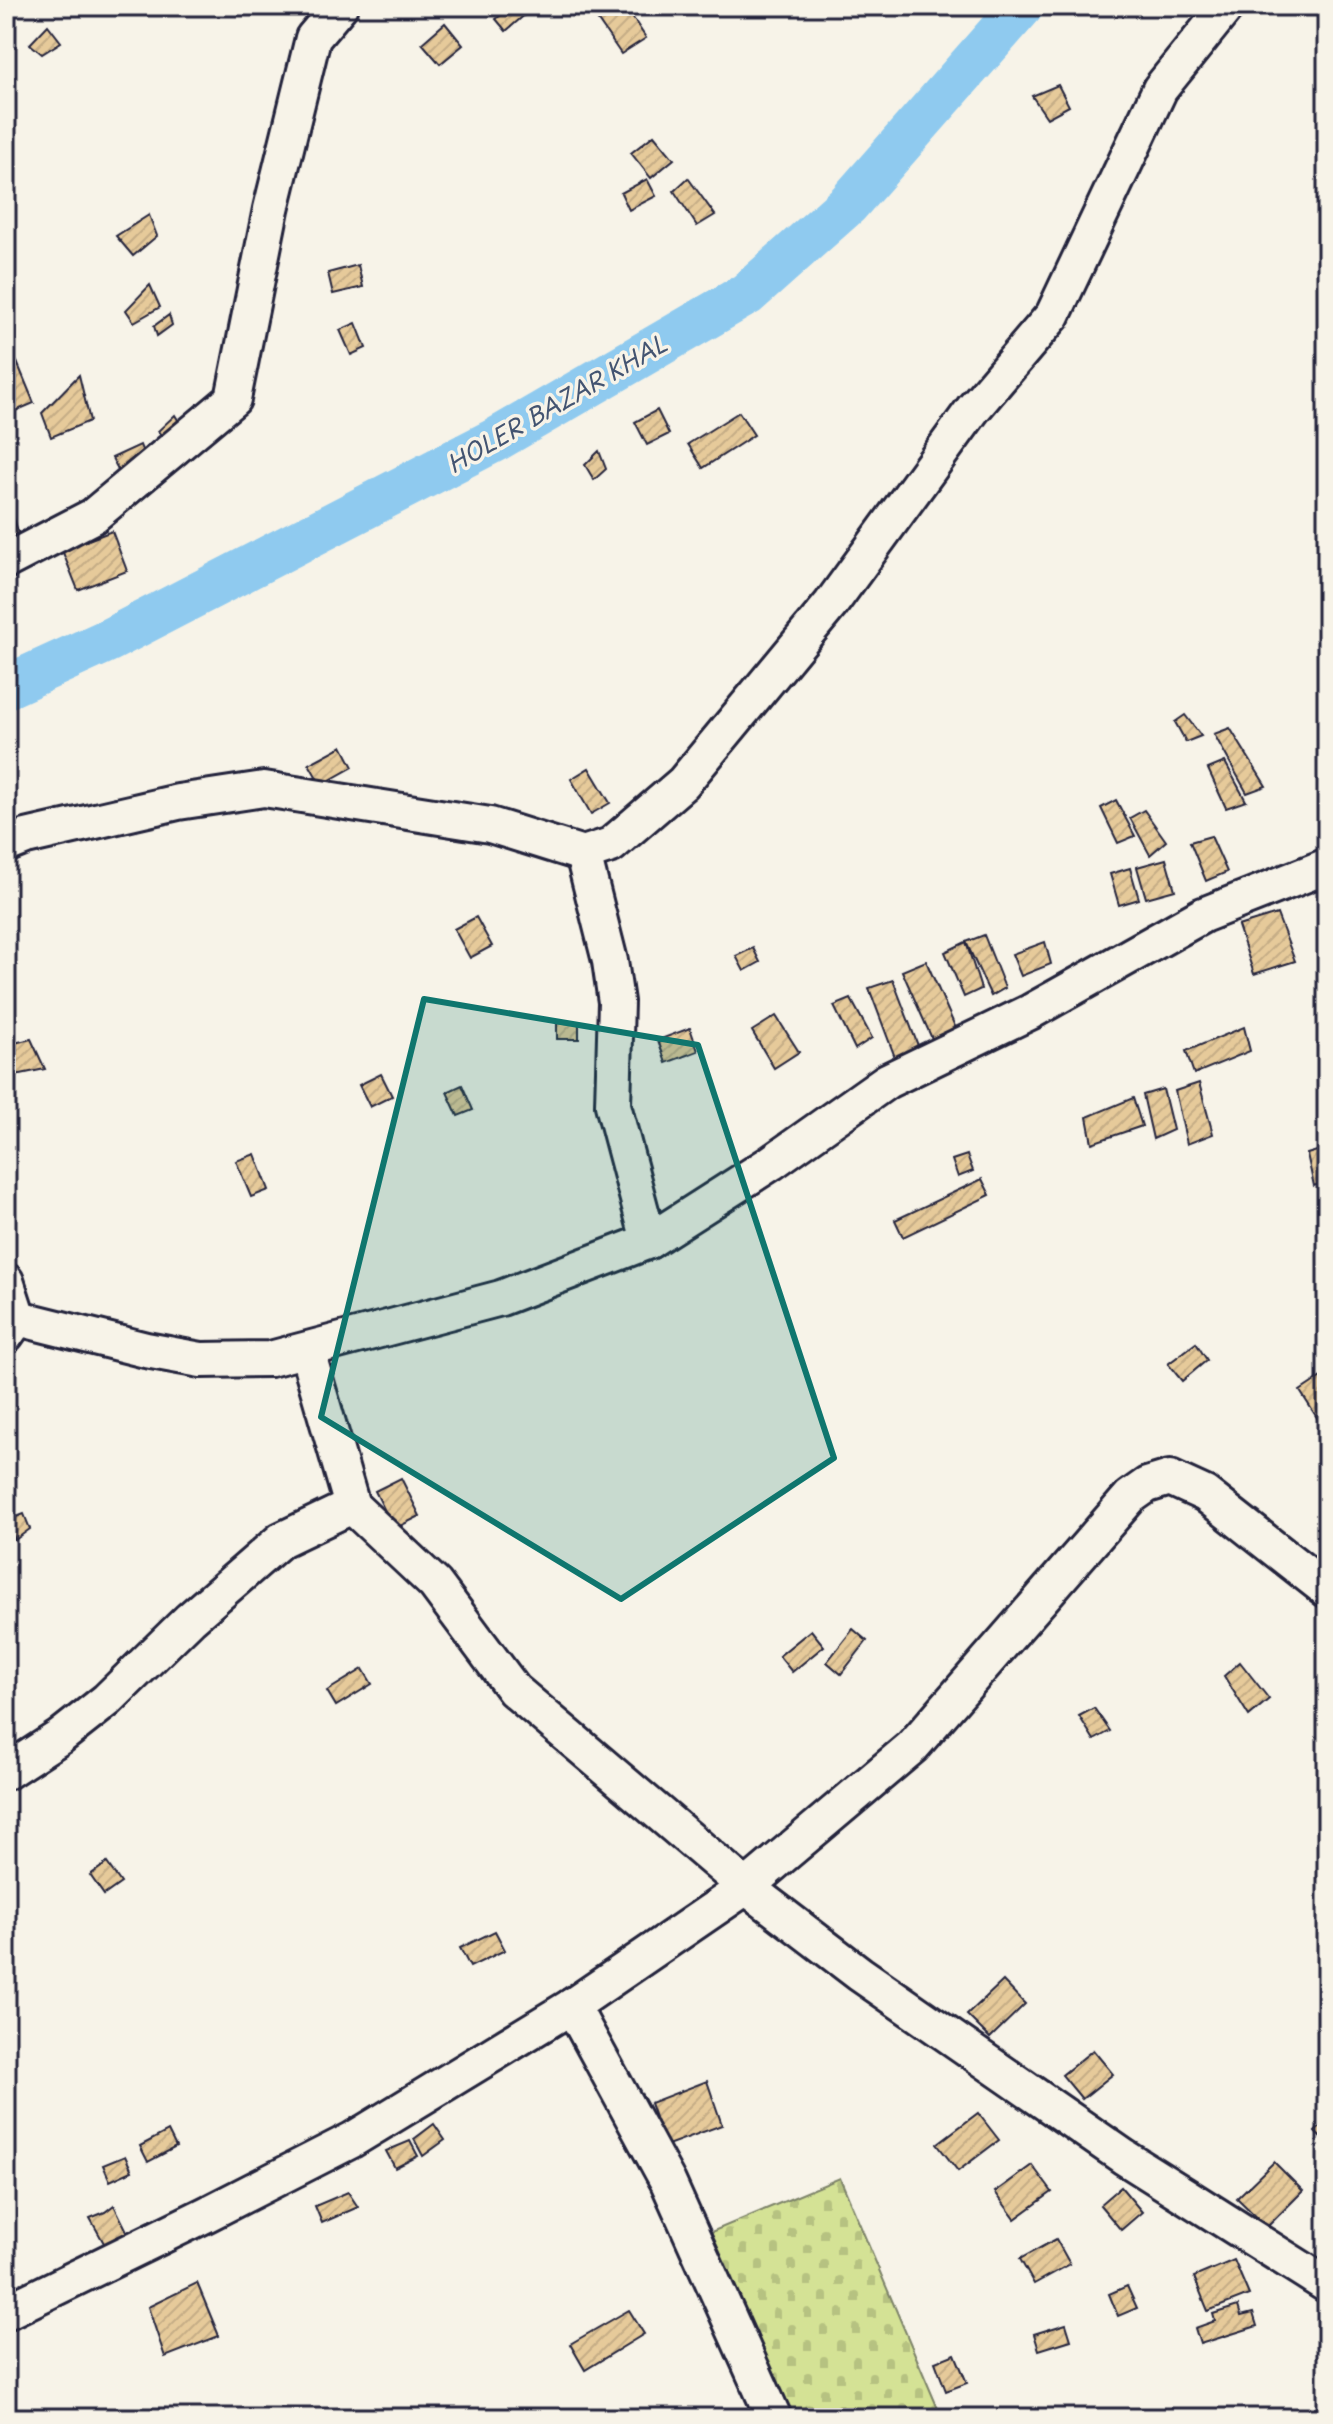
<svg xmlns="http://www.w3.org/2000/svg" width="1333" height="2424" font-family="'Playpen Sans',sans-serif">
	<style>
		.cemetery { fill: url(#cemetery-stones); stroke: #7b8268; stroke-width: 2 }
		.lines { fill: none; stroke-linecap: round; stroke-linejoin: round }
		.river { stroke: #8fcaef; stroke-width: 44 }
		.building { fill: url(#building-hatch); stroke: #22223b; stroke-width: 2 }
		.minor-casing { stroke: #22223b; stroke-width: 40 }
		.minor { stroke: #f7f3e8; stroke-width: 34 }
		.marked { fill: #0f766e; fill-opacity: 0.2; stroke: #0f766e; stroke-width: 6; stroke-linejoin: round }
		.labels { text-anchor: middle; dominant-baseline: central; stroke-width: 7; stroke-linejoin: round; paint-order: stroke }
		.water-label { font-size: 24px; font-style: italic; fill: #435471; stroke: #f7f3e8 }
	</style>
	<defs>
		<pattern id="cemetery-stones" width="16" height="16" patternUnits="userSpaceOnUse" patternTransform="scale(2)"><rect width="16" height="16" fill="#d4e295"/><path d="M2 7V4a2 2 0 0 1 4 0v3zM10 15v-3a2 2 0 0 1 4 0v3z" fill="#b6c281"/></pattern>
		<pattern id="building-hatch" width="6" height="6" patternUnits="userSpaceOnUse" patternTransform="scale(2)"><rect width="6" height="6" fill="#e6ca9a"/><path d="M-1 1l2-2M0 6l6-6M5 7l2-2" fill="none" stroke="#c5ad86"/></pattern>
	</defs>
	<rect width="100%" height="100%" fill="#f7f3e8"/>
	<filter id="ink" filterUnits="userSpaceOnUse"><feTurbulence type="fractalNoise" baseFrequency=".0125" numOctaves="2"/><feDisplacementMap in="SourceGraphic" scale="16" xChannelSelector="R" yChannelSelector="G"/><feConvolveMatrix kernelMatrix="1 2 1 2 8 2 1 2 1" color-interpolation-filters="sRGB"/></filter>
	<g filter="url(#ink)">
		<!-- cemetery -->
		<polygon class="cemetery" points="840,2178 942,2418 788,2418 711,2232"/>
		<g class="lines">
			<!-- river -->
			<polyline class="river" points="6,687 109,640 497,439 747,294 848,204 1022,6"/>
		</g>
		<!-- building -->
		<g class="building">
			<polygon points="511,6 535,6 506,31 496,19"/>
			<polygon points="616,6 625,6 646,38 621,54 597,19"/>
			<polygon points="445,23 463,45 440,64 422,43"/>
			<polygon points="48,25 61,42 42,54 30,44"/>
			<polygon points="1058,85 1069,106 1047,118 1032,96"/>
			<polygon points="654,135 674,159 651,178 631,153"/>
			<polygon points="688,178 715,215 697,226 674,191"/>
			<polygon points="647,179 656,196 629,210 621,193"/>
			<polygon points="149,215 157,236 133,256 116,236"/>
			<polygon points="358,265 363,287 333,294 328,273"/>
			<polygon points="150,285 160,307 134,322 126,310"/>
			<polygon points="169,315 172,325 157,336 154,326"/>
			<polygon points="356,323 366,348 351,355 340,330"/>
			<polygon points="17,362 34,403 6,415 6,366"/>
			<polygon points="79,375 90,421 51,437 42,413"/>
			<polygon points="657,410 669,434 647,445 635,422"/>
			<polygon points="739,412 754,435 703,468 688,444"/>
			<polygon points="175,415 186,433 169,446 158,431"/>
			<polygon points="140,445 149,468 122,477 112,458"/>
			<polygon points="599,451 606,469 594,480 585,465"/>
			<polygon points="6,493 21,541 6,545"/>
			<polygon points="112,531 127,571 78,590 62,550"/>
			<polygon points="1185,715 1201,736 1186,742 1175,722"/>
			<polygon points="1230,728 1266,786 1247,793 1214,734"/>
			<polygon points="342,746 353,767 321,785 309,764"/>
			<polygon points="1225,762 1246,801 1226,808 1208,769"/>
			<polygon points="589,768 610,803 591,814 571,779"/>
			<polygon points="1116,800 1135,836 1118,843 1101,808"/>
			<polygon points="1144,810 1166,841 1150,855 1130,818"/>
			<polygon points="1211,836 1227,872 1206,881 1190,842"/>
			<polygon points="1166,859 1175,890 1146,898 1137,867"/>
			<polygon points="1130,868 1139,899 1119,905 1110,874"/>
			<polygon points="1277,914 1295,961 1254,974 1238,926"/>
			<polygon points="476,917 492,946 470,958 454,929"/>
			<polygon points="984,935 1005,988 991,996 966,942"/>
			<polygon points="966,942 981,989 964,997 945,952"/>
			<polygon points="1045,942 1051,964 1021,976 1012,954"/>
			<polygon points="753,948 760,962 744,971 736,956"/>
			<polygon points="926,961 957,1031 933,1041 902,971"/>
			<polygon points="893,980 920,1051 896,1060 869,988"/>
			<polygon points="851,999 872,1038 855,1049 834,1006"/>
			<polygon points="776,1016 799,1052 774,1068 752,1031"/>
			<polygon points="579,1022 579,1039 557,1039 557,1023"/>
			<polygon points="1244,1027 1250,1051 1194,1074 1186,1051"/>
			<polygon points="690,1028 698,1051 666,1063 658,1040"/>
			<polygon points="31,1039 45,1069 6,1077 6,1045"/>
			<polygon points="381,1074 392,1096 370,1107 359,1085"/>
			<polygon points="1199,1083 1213,1134 1187,1144 1175,1091"/>
			<polygon points="462,1085 473,1110 458,1116 447,1092"/>
			<polygon points="1163,1089 1173,1130 1153,1139 1143,1095"/>
			<polygon points="1133,1098 1142,1126 1092,1143 1087,1117"/>
			<polygon points="1327,1148 1327,1181 1314,1186 1307,1154"/>
			<polygon points="255,1154 269,1190 251,1197 236,1161"/>
			<polygon points="967,1155 973,1171 958,1177 952,1160"/>
			<polygon points="982,1179 990,1195 903,1237 895,1220"/>
			<polygon points="1196,1343 1207,1360 1182,1381 1168,1364"/>
			<polygon points="1327,1373 1327,1421 1321,1424 1300,1391"/>
			<polygon points="401,1478 420,1516 394,1529 375,1491"/>
			<polygon points="24,1514 30,1529 15,1540 8,1520"/>
			<polygon points="853,1629 867,1641 841,1674 827,1662"/>
			<polygon points="811,1630 824,1646 792,1672 779,1656"/>
			<polygon points="1240,1662 1269,1699 1249,1716 1224,1676"/>
			<polygon points="363,1669 372,1684 336,1706 327,1691"/>
			<polygon points="1094,1708 1110,1731 1094,1740 1079,1716"/>
			<polygon points="107,1863 121,1883 104,1895 90,1875"/>
			<polygon points="495,1931 505,1950 470,1967 460,1948"/>
			<polygon points="1003,1981 1025,2004 990,2038 967,2015"/>
			<polygon points="1093,2050 1113,2074 1082,2099 1062,2075"/>
			<polygon points="707,2081 722,2125 665,2146 650,2103"/>
			<polygon points="978,2113 999,2140 958,2171 937,2144"/>
			<polygon points="1327,2120 1327,2144 1315,2132"/>
			<polygon points="434,2124 445,2140 423,2156 414,2139"/>
			<polygon points="168,2131 176,2147 148,2162 140,2146"/>
			<polygon points="410,2141 418,2156 395,2168 386,2151"/>
			<polygon points="125,2156 132,2171 110,2181 103,2165"/>
			<polygon points="1274,2162 1303,2191 1267,2227 1237,2198"/>
			<polygon points="1032,2165 1052,2192 1015,2219 995,2192"/>
			<polygon points="1121,2187 1142,2212 1121,2230 1100,2205"/>
			<polygon points="348,2192 358,2207 322,2223 315,2206"/>
			<polygon points="114,2205 128,2233 105,2245 90,2218 105,2212"/>
			<polygon points="1056,2239 1070,2264 1034,2284 1020,2259"/>
			<polygon points="1234,2260 1249,2295 1208,2311 1194,2277"/>
			<polygon points="197,2283 219,2336 165,2357 148,2307"/>
			<polygon points="1127,2286 1137,2308 1118,2316 1109,2294"/>
			<polygon points="1238,2306 1241,2316 1253,2313 1257,2326 1200,2344 1195,2328 1215,2321 1213,2314"/>
			<polygon points="629,2310 644,2334 585,2370 570,2344"/>
			<polygon points="1066,2324 1071,2340 1039,2350 1034,2334"/>
			<polygon points="955,2354 967,2383 946,2391 935,2362"/>
		</g>
		<g class="lines">
			<defs>
				<g id="minor">
					<polyline points="6,561 93,516 233,399 271,209 313,38 340,6"/>
					<polyline points="6,845 26,837 178,802 264,789 490,825 583,854 611,845 683,783 831,604 973,409 1053,315 1160,89 1227,6"/>
					<polyline points="583,854 610,961 616,1002 613,1105 649,1241"/>
					<polyline points="6,1281 18,1318 6,1335"/>
					<polyline points="18,1318 146,1350 201,1360 270,1359 501,1298 649,1241 771,1163 887,1081 1030,1012 1203,915 1327,866"/>
					<polyline points="307,1351 352,1506"/>
					<polyline points="6,1772 60,1737 107,1700 190,1619 281,1540 352,1506 435,1584 514,1690 746,1887 860,1974 1124,2157 1327,2285"/>
					<polyline points="572,2006 668,2182 774,2418"/>
					<polyline points="6,2312 207,2214 352,2140 572,2006 746,1887 912,1747 1130,1497 1147,1485 1170,1478 1205,1494 1327,1590"/>
				</g>
			</defs>
			<!-- minor casing -->
			<use href="#minor" class="minor-casing"/>
			<!-- minor -->
			<use href="#minor" class="minor"/>
		</g>
	</g>
	<!-- marked area -->
	<path class="marked" d="M424 999 698 1045 834 1458 621 1599 321 1417Z"/>
	<g class="labels">
		<!-- water labels -->
		<g class="water-label">
			<text transform="translate(556 403) rotate(-30)">HOLER BAZAR KHAL</text>
		</g>
	</g>
	<!-- margin -->
	<rect width="1333" height="2424" fill="none" stroke="#f7f3e8" stroke-width="32"/>
	<rect x="16" y="16" width="1301" height="2392" fill="none" stroke="#22223b" stroke-width="3" filter="url(#ink)"/>
</svg>
